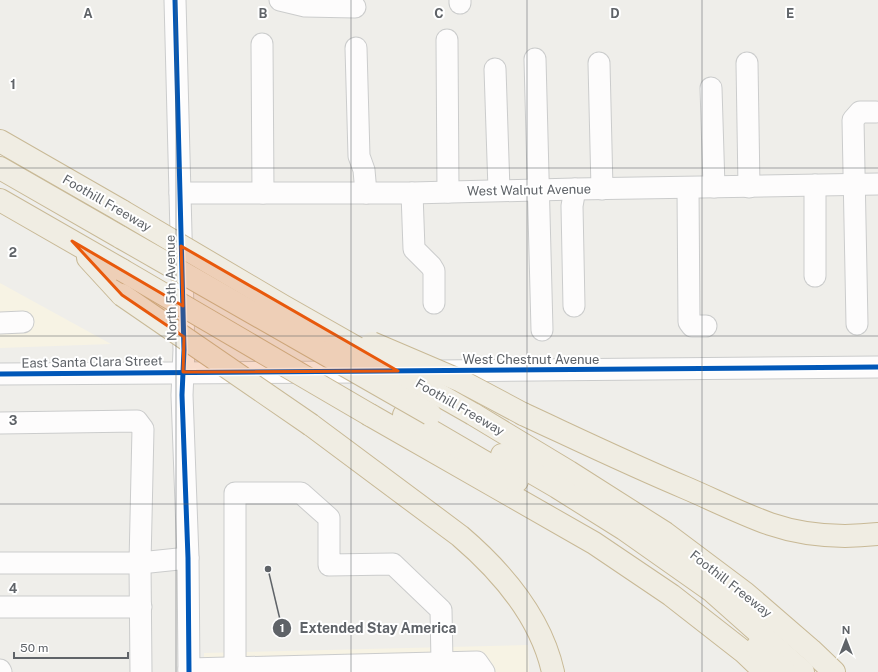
<svg xmlns="http://www.w3.org/2000/svg" width="878" height="672" font-family="'Public Sans',sans-serif">
	<style>
		.commercial { fill: #f7f3e4 }
		.lines { fill: none; stroke-linecap: round; stroke-linejoin: round }
		.minor-casing { stroke: #cbcccc; stroke-width: 23 }
		.highway-casing { stroke: #c8b996; stroke-width: 24 }
		.minor { stroke: #fdfcfc; stroke-width: 21 }
		.highway { stroke: #f0ede3; stroke-width: 22 }
		.highway-bridge-casing { stroke: #c8b996; stroke-width: 24; stroke-linecap: butt }
		.highway-bridge { stroke: #f0ede3; stroke-width: 22 }
		.cycleway-casing { stroke: #fff; stroke-width: 8 }
		.cycleway { stroke: #0057b8; stroke-width: 5 }
		.marked { fill: #e8590c; fill-opacity: 0.2; stroke: #e8590c; stroke-width: 3; stroke-linejoin: round }
		.grid { fill: none; stroke: #5f6368; stroke-width: 1; stroke-opacity: 0.55 }
		.labels { text-anchor: middle; dominant-baseline: central; stroke-width: 4; stroke-linejoin: round; paint-order: stroke }
		.street-label { font-size: 13px; fill: #5f6368; stroke: #fff }
		.grid-label { font-size: 13px; text-anchor: middle; font-weight: bold; fill: #5f6368; stroke: #fff; stroke-width: 4; stroke-linejoin: round; paint-order: stroke }
		.leader { fill: none; stroke: #5f6368; stroke-width: 1.5 }
		.callout-dot { fill: #5f6368; stroke: #fff; stroke-width: 1.5 }
		.mark-label { font-size: 12px; text-anchor: middle; font-weight: bold; fill: #fff }
		.callout-label { font-size: 14px; text-anchor: middle; font-weight: bold; fill: #5f6368; stroke: #fff; stroke-width: 4; stroke-linejoin: round; paint-order: stroke }
	</style>
	<rect width="100%" height="100%" fill="#efeeea"/>
	<!-- commercial -->
	<g class="commercial">
		<polygon points="0,283 111,344 0,348"/>
		<polygon points="528,645 529,672 204,672 204,653"/>
	</g>
	<g class="lines">
		<defs>
			<g id="minor">
				<polyline points="175,0 184,350 182,395 188,558 189,672"/>
				<polyline points="280,0 305,6 355,7"/>
				<polyline points="460,0 460,3"/>
				<polyline points="447,40 448,192"/>
				<polyline points="262,44 263,193"/>
				<polyline points="356,48 359,156 364,170 366,193"/>
				<polyline points="535,59 542,330"/>
				<polyline points="599,63 602,189"/>
				<polyline points="747,63 749,187"/>
				<polyline points="495,69 499,190"/>
				<polyline points="711,88 714,187"/>
				<polyline points="815,185 815,276"/>
				<polyline points="688,188 689,322 692,326 706,326"/>
				<polyline points="180,193 412,193 575,189 878,184"/>
				<polyline points="412,193 414,249 431,266 434,271 434,303"/>
				<polyline points="574,306 572,206 575,189"/>
				<polyline points="0,323 23,322"/>
				<polyline points="857,324 853,120 860,112 876,112"/>
				<polyline points="437,371 878,367"/>
				<polyline points="0,374 363,372"/>
				<polyline points="0,423 137,421 143,429 140,563 141,672"/>
				<polyline points="0,563 140,563 188,558"/>
				<polyline points="0,607 141,607"/>
				<polyline points="235,668 235,493 301,493 329,518 329,565 393,564 441,610 442,662"/>
				<polyline points="189,669 477,662 484,672"/>
				<polyline points="0,670 1,672"/>
			</g>
			<g id="highway">
				<polyline points="0,141 122,211"/>
				<polyline points="0,168 122,238"/>
				<polyline points="0,200 122,270"/>
				<polyline points="88,258 122,295"/>
				<polyline points="473,414 569,472 665,533 745,593 811,650 834,672"/>
				<path d="M523 414C577 439 631 465 686 488 714 500 742 514 770 524 805 536 842 538 878 534"/>
				<polyline points="370,415 594,543 671,595 744,652 765,672"/>
				<polyline points="404,415 517,481"/>
				<path d="M311 425 460 536C501 571 541 618 553 672"/>
				<polyline points="502,455 557,487 624,529 712,591 803,672"/>
				<polyline points="757,647 785,672"/>
			</g>
		</defs>
		<!-- minor casing -->
		<use href="#minor" class="minor-casing"/>
		<!-- highway casing -->
		<use href="#highway" class="highway-casing"/>
		<!-- minor -->
		<use href="#minor" class="minor"/>
		<!-- highway -->
		<use href="#highway" class="highway"/>
		<defs>
			<g id="highway-bridge">
				<polyline points="122,211 283,306 473,414"/>
				<polyline points="122,238 430,414"/>
				<polyline points="122,270 370,415"/>
				<polyline points="122,295 311,425"/>
				<polyline points="372,343 461,381 523,414"/>
			</g>
		</defs>
		<!-- highway-bridge casing -->
		<use href="#highway-bridge" class="highway-bridge-casing"/>
		<!-- highway-bridge -->
		<use href="#highway-bridge" class="highway-bridge"/>
		<defs>
			<g id="cycleway">
				<polyline points="175,0 184,350 182,395 188,558 189,672"/>
				<polyline points="0,374 878,367"/>
			</g>
		</defs>
		<!-- cycleway casing -->
		<use href="#cycleway" class="cycleway-casing"/>
		<!-- cycleway -->
		<use href="#cycleway" class="cycleway"/>
	</g>
	<!-- marked area -->
	<path class="marked" d="M72 241 183 306 181 246 398 371 183 372 184 337 122 295Z"/>
	<!-- grid -->
	<path class="grid" d="M176 0V672M351 0V672M527 0V672M702 0V672M0 168H878M0 336H878M0 504H878"/>
	<g class="labels">
		<!-- street labels -->
		<g class="street-label">
			<text transform="translate(529 190) rotate(-1)">West Walnut Avenue</text>
			<text transform="translate(107 203) rotate(30)">Foothill Freeway</text>
			<text transform="translate(171 288) rotate(-91)">North 5th Avenue</text>
			<text x="531" y="359">West Chestnut Avenue</text>
			<text transform="translate(92 362) rotate(-1)">East Santa Clara Street</text>
			<text transform="translate(460 407) rotate(30)">Foothill Freeway</text>
			<text transform="translate(731 584) rotate(38)">Foothill Freeway</text>
		</g>
	</g>
	<g class="grid-label">
		<text x="88" y="18">A</text>
		<text x="263" y="18">B</text>
		<text x="439" y="18">C</text>
		<text x="615" y="18">D</text>
		<text x="790" y="18">E</text>
		<text x="13" y="89">1</text>
		<text x="13" y="257">2</text>
		<text x="13" y="425">3</text>
		<text x="13" y="593">4</text>
	</g>
	<!-- callouts -->
	<path class="leader" d="M268 569L282 628"/>
	<g class="callout-dot">
		<circle cx="268" cy="569" r="4"/>
		<circle cx="282" cy="628" r="10"/>
	</g>
	<g class="mark-label">
		<text x="282" y="632">1</text>
	</g>
	<g class="callout-label">
		<text x="378" y="633">Extended Stay America</text>
	</g>
	<!-- north arrow -->
	<g transform="translate(846 640)" stroke="#ffffff" stroke-width="3" paint-order="stroke">
	<path d="M0-3L7 15L0 10L-7 15Z" fill="#5f6368"/>
	<text y="-6" font-size="11" font-weight="bold" text-anchor="middle" fill="#5f6368">N</text>
	</g>
	<!-- scale -->
	<path d="M14 652v6h114v-6" fill="none" stroke="#5f6368" stroke-width="2"/>
	<text x="20" y="652" font-size="12" fill="#5f6368" stroke="#ffffff" stroke-width="3" paint-order="stroke">50 m</text>
</svg>
